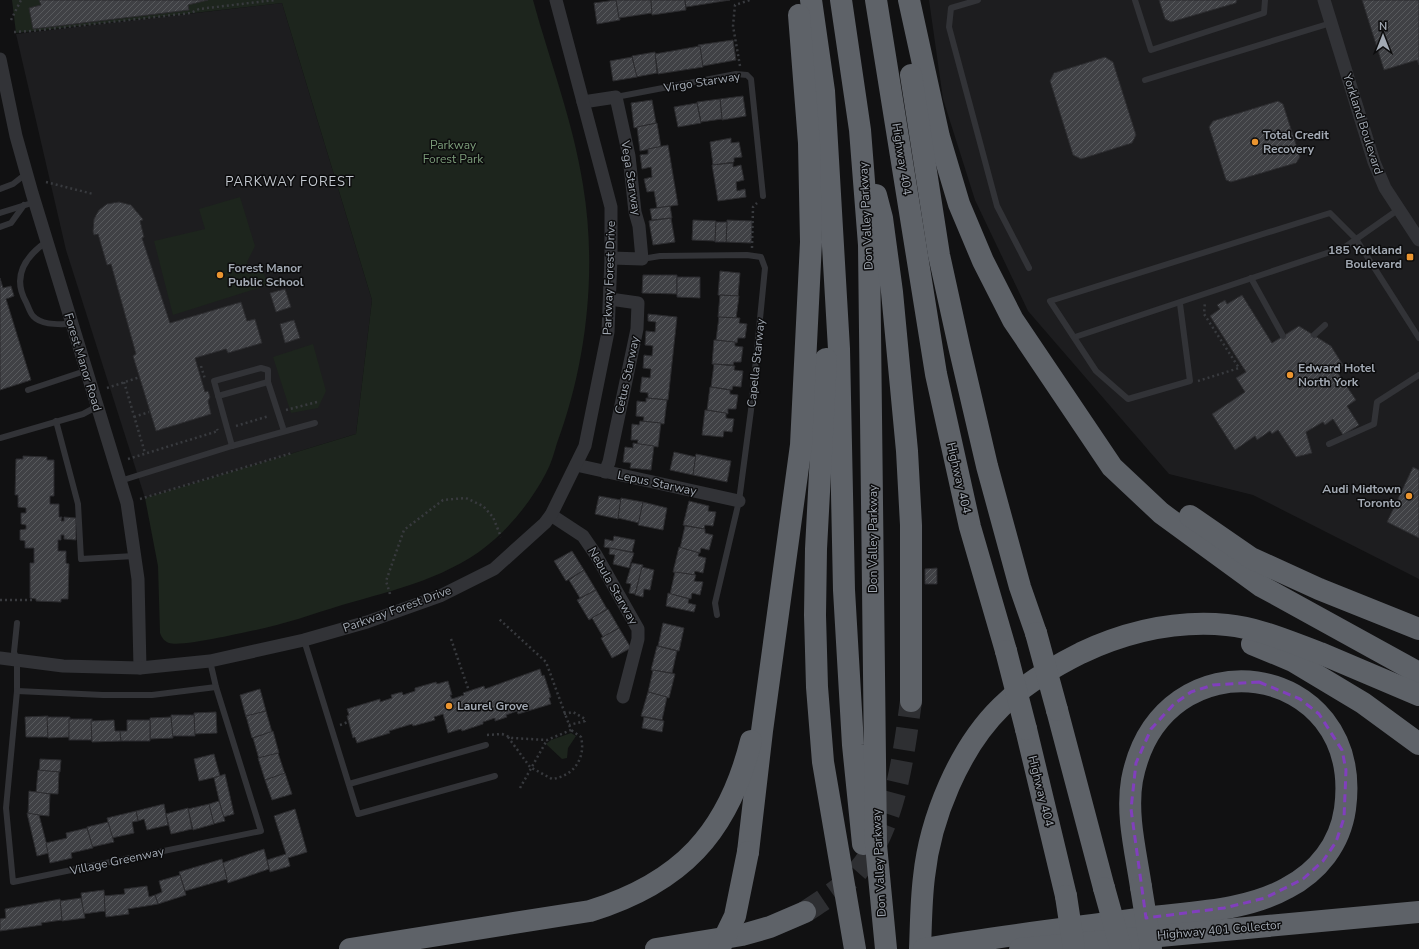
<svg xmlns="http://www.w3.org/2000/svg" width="1419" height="949" font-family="'Nunito Sans',sans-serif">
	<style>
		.built { fill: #1d1d1f }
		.green { fill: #1d251d }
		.building { fill: url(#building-hatch); stroke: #2b2b2e }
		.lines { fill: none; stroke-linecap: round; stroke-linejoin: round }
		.motorway-tunnel { stroke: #2e2f32; stroke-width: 22; stroke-dasharray: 22 11; stroke-linecap: butt }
		.path { stroke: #383a3e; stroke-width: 2.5; stroke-dasharray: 2 3; stroke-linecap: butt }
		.service { stroke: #323337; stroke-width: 6 }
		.minor { stroke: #323337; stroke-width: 13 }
		.motorway { stroke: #5e6268; stroke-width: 22 }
		.motorway-bridge { stroke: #5e6268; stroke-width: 22 }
		.marked { fill: none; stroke: #813fbd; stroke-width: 3; stroke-dasharray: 8 5; stroke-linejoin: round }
		.poi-dot { fill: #eb9530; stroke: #0c0c0d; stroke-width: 1.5 }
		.labels { text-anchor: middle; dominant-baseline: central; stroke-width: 3; stroke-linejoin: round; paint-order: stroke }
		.street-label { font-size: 12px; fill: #a2a9b3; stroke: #0c0c0d }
		.poi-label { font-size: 12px; font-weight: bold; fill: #a2a9b3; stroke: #0c0c0d; text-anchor: start }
		.park-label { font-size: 12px; fill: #7c9d7a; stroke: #0c0c0d }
		.neighbourhood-label { font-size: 13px; letter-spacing: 1px; fill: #c3c8cf; stroke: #0c0c0d }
	</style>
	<defs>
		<pattern id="building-hatch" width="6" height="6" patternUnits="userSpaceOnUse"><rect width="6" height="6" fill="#404145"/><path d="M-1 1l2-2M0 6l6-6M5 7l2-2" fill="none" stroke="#585a5d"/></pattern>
	</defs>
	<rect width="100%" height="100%" fill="#111112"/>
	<!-- built -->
	<g class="built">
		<polygon points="929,0 1419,0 1419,579 1253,495 1169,474 1028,311 975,200 943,99"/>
		<polygon points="282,3 372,300 356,434 145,498 66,250 16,34"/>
	</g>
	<!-- green -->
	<g class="green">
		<path d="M12 0H533C550 62 573 121 583 185 597 269 587 363 557 443 554 453 551 464 546 473 533 498 515 521 495 539 453 577 394 590 342 605 313 614 285 624 256 630 240 633 182 647 169 643 164 641 162 638 160 633L158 566 145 498 356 434 372 300 282 3 16 33Z"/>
		<polygon points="240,197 255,246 247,262 249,268 260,263 268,285 173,315 154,241 205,229 199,209"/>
		<polygon points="313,344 326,391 318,408 291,413 273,357"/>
		<polygon points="571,733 576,736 568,748 567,758 562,759 546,744 551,740"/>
	</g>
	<!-- building -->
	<g class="building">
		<polygon points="39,0 208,0 188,5 189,10 33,29 29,8 41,5"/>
		<polygon points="616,0 620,20 597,24 594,3"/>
		<polygon points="616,0 651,0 652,13 619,18"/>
		<polygon points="651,0 685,0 686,10 652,15"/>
		<polygon points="685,0 730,0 686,7"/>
		<polygon points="1159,0 1237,0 1236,3 1171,22 1165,19"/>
		<polygon points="1362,0 1419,0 1419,65 1417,60 1384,70"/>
		<polygon points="733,40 736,60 703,66 698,45"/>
		<polygon points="700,46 703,67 658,74 655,54"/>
		<polygon points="655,52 657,73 636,77 632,56"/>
		<polygon points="632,57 637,77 613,81 610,61"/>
		<polygon points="1105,57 1113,62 1136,135 1132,143 1081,159 1073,155 1050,81 1054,73"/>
		<polygon points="743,96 746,116 722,120 720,99"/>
		<polygon points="720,99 722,119 701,122 697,102"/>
		<polygon points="652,100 656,123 634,128 631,103"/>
		<polygon points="1278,101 1283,104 1300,157 1296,163 1231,182 1226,180 1209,127 1213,121"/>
		<polygon points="697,103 701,123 678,127 674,107"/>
		<polygon points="657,123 661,147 640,151 637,127"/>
		<polygon points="731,138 731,143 739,142 742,157 734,158 734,162 713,165 710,142"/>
		<polygon points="668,145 678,205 657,208 654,191 647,192 644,179 652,177 651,167 642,169 640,155 648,154 648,149"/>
		<polygon points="733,163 733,167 741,165 744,180 736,182 737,191 745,189 746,197 718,201 712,165"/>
		<polygon points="119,202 131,205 142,218 143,220 140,221 144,237 142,238 170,323 241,302 247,321 255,319 262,343 228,353 226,349 195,358 205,392 208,391 210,397 208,401 211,414 156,431 133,356 136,354 111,264 107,265 98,234 94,235 93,232 94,219 99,210 107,204"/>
		<polygon points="670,206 672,218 652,220 650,209"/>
		<polygon points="671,218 675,242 653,245 649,221"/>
		<polygon points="693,220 716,221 715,241 692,240"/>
		<polygon points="727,220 752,221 751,243 726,242"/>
		<polygon points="716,222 727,222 726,242 715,242"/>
		<polygon points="720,271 740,273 738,296 718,295"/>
		<polygon points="643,275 677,275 677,294 642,293"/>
		<polygon points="677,277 700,277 700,298 677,297"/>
		<polygon points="0,278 3,288 11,286 14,296 6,299 31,380 0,390"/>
		<polygon points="285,289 291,307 276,312 270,293"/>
		<polygon points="720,295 739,296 736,319 718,317"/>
		<polygon points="1242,295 1272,343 1299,326 1331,346 1343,365 1336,370 1356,400 1347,406 1359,425 1343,435 1333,419 1325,425 1323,422 1306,432 1312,453 1296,457 1278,430 1272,434 1270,431 1257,440 1255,436 1235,450 1212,414 1245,392 1236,378 1246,372 1210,316 1220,309 1217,305 1225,300 1227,304"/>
		<polygon points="648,314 677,317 668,400 648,398 648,393 640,392 642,377 650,378 651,369 643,368 644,355 652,356 653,346 645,345 646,331 655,332 656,322 648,321"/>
		<polygon points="719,317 740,318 739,323 747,324 745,338 738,338 737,343 716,340"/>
		<polygon points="294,320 300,338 285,343 280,324"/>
		<polygon points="714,340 735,342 735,346 743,347 741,362 734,362 733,365 712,364"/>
		<polygon points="714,364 735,366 734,370 743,371 741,387 733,386 732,390 711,387"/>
		<polygon points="710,387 730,390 730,394 738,395 736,409 728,409 728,414 707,410"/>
		<polygon points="646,398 667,400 664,424 643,421 644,417 636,416 637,401 646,402"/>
		<polygon points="705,410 726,413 726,418 734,419 732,432 724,431 723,437 702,435"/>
		<polygon points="640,421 661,423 658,447 637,444 638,440 631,440 632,424 639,425"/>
		<polygon points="633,443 654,446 651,470 630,468 631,463 623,462 625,447 633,448"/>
		<polygon points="674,452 696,457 693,475 670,470"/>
		<polygon points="696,454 731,461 727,482 693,475"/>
		<polygon points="23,456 47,457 47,460 54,460 54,496 50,496 50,504 59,504 59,517 62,517 61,521 64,521 64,517 76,518 76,540 64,539 64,535 61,535 61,540 58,540 58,551 66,551 66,563 69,564 68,599 61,599 61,602 36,601 36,599 30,598 30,563 34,563 34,548 25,548 25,541 20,540 20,530 26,529 26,525 21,524 21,513 26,513 26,508 18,507 18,495 15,495 16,459 23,459"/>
		<polygon points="1413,467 1419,470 1419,538 1387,522"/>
		<polygon points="599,496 621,500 618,519 595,514"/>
		<polygon points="621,498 643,502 639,523 618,518"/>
		<polygon points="689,501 709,506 708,511 716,512 713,526 705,525 704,529 683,525"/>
		<polygon points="643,502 667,508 663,530 638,525"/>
		<polygon points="685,526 705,529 705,533 713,535 709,550 701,548 700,553 680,548"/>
		<polygon points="614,536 635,540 632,552 604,547 605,539 613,541"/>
		<polygon points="679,547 699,553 698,556 706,558 703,573 695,571 694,575 673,572"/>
		<polygon points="610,548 634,553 629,568 613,564 615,555 609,554"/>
		<polygon points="572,551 584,570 566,581 554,561"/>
		<polygon points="632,563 643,565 635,594 629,593 631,584 626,583"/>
		<polygon points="642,567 654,570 650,590 644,589 643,597 635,595"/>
		<polygon points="937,568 937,584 925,584 925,569"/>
		<polygon points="584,570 596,590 580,598 569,580"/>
		<polygon points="675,572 696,575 694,581 703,582 700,595 692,593 691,599 670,594"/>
		<polygon points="596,590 607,609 589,620 577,600"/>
		<polygon points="668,593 689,599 688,603 696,605 694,612 666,606"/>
		<polygon points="608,609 619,628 603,637 592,618"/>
		<polygon points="663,623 684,628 679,651 658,646"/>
		<polygon points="619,628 631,648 612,658 601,638"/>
		<polygon points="657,646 677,651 672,673 651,670"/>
		<polygon points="540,669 542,676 544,675 551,697 549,698 551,704 518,714 517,711 506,715 507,717 495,721 495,718 483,722 483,724 462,731 461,729 448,733 443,714 434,717 435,720 413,726 412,724 389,731 390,733 357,743 355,737 353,738 347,716 349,715 347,709 380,699 380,702 392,698 391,695 402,692 403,695 415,691 415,688 436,682 437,684 448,681 452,695 450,695 452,699 464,695 463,693 484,686 485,689"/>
		<polygon points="653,670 675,674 669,698 648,692"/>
		<polygon points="260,689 266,711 246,717 240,695"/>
		<polygon points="648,692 667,697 662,720 641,716"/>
		<polygon points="266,711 272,732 252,738 246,716"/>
		<polygon points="216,712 217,733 194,734 194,713"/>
		<polygon points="171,715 194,715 195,736 172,736"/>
		<polygon points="48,716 48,737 26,737 25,717"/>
		<polygon points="47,717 70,717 69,737 48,738"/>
		<polygon points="171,717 173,738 150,739 150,718"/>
		<polygon points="644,717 664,721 662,732 642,728"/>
		<rect x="69" y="719" width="23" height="21"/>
		<polygon points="114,720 115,731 120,731 121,741 92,742 91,721"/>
		<polygon points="127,720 150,720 150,741 121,741 120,731 127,731"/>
		<polygon points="273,731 279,753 259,759 253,738"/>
		<polygon points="278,753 285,774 265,780 258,758"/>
		<polygon points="214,754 220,776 199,781 194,759"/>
		<polygon points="40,759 61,760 60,772 39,771"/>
		<polygon points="38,770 59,772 58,794 36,793"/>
		<polygon points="285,773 292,794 272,800 265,780"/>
		<polygon points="225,774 234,814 223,817 214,778"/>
		<polygon points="29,791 50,794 49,816 28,814"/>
		<polygon points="219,801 225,821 213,824 209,804"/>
		<polygon points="164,804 168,825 147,830 144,819 138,821 136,811"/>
		<polygon points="209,804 214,824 193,830 188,809"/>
		<polygon points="188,808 192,829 171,834 166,814"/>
		<polygon points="295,809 307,852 288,858 290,866 270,872 267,860 286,854 274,816"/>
		<polygon points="136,811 138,821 132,822 134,833 112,838 107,818"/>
		<polygon points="27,813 39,815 49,853 37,856"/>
		<polygon points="108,822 114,842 92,847 87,827"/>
		<polygon points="87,828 93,848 71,853 72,858 50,863 46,843 67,838 66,833"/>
		<polygon points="264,849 269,869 228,883 222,863"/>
		<polygon points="222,859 227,879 185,891 179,872"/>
		<polygon points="180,875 186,895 158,904 155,895 162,892 159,881"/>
		<polygon points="147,886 149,897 155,895 158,904 128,909 129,914 106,917 103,896 125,894 124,889"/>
		<polygon points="104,890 105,911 83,914 81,893"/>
		<polygon points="81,898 85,918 62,921 60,901"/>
		<polygon points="60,899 62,920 41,923 42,925 0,931 0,919 6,918 5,909"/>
	</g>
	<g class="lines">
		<!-- motorway-tunnel -->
		<path class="motorway-tunnel" d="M805 912C820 902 836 892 849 880 894 839 903 759 911 701"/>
		<!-- path -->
		<g class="path">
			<polyline points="11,20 21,0"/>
			<polyline points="14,32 32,31 191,13 199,9 275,0"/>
			<polyline points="740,66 733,26 735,5 750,0"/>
			<polyline points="46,182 93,194"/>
			<polyline points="752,248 753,207 757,203"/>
			<polyline points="201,366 205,379"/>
			<polyline points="1198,381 1239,368 1204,314 1205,302"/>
			<polyline points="124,382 145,453"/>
			<polyline points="107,388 140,377"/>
			<polyline points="286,410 317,402"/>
			<polyline points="134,417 149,412"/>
			<polyline points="236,426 269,416"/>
			<polyline points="128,459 218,431 217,429"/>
			<polyline points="140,499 292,453"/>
			<polyline points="390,594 386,581 404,530 443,500 466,498 483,506 493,517 501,537"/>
			<polyline points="0,600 32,600"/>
			<polyline points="451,639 469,691"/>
			<polyline points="564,714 573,712 585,719 585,721 569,725"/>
			<polyline points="340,725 348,722"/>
			<polyline points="487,735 502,734 512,738 547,740 571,730 546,662 499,619"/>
			<path d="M508 737 530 767 552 779C574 776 586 758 581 737L571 730"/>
			<polyline points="520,788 547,740"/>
		</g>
		<!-- service -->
		<g class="service">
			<polyline points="978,0 951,8 949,27 997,206 1029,268"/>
			<polyline points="1135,0 1151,50 1264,13 1265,0"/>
			<polyline points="1145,80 1331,23"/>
			<polyline points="616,97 736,74 747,75 751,79 763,196"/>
			<polyline points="0,189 13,184 27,173"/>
			<polyline points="0,213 35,202"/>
			<polyline points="0,227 11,223 24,205"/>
			<path d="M46 242C25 257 12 277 26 302 28 306 30 313 33 316 42 326 60 324 71 324"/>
			<polyline points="642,259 660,256 747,255 761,257 765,268 751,410 739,501 715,603 717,615"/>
			<polyline points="1251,278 1283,336"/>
			<polyline points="1180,304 1190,381 1128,399 1096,371 1050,301 1330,213 1356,239 1419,338"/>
			<polyline points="1314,335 1325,325"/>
			<polyline points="1075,337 1345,247 1399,209"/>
			<polyline points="28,390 85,371"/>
			<polyline points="218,396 268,382"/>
			<polyline points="56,421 78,504 81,559 134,556"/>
			<polyline points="0,438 83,414 96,407"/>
			<polyline points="1329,444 1374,424 1377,402 1419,375"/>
			<polyline points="232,446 214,381 261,368 268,370 268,382 284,431"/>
			<polyline points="120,481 232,446 315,423"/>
			<polyline points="17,623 14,652 17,661 17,691 6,808 13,882 261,831 216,687 210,661"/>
			<polyline points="304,640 358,814 495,776"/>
			<polyline points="17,691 103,695 152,695 216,687"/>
			<polyline points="349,784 486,745"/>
		</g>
		<!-- minor -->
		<g class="minor">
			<polyline points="1324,0 1374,162 1385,188 1419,240"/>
			<polyline points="0,59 16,136 32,193 127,503 138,579 140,668"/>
			<polyline points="583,102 616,97 629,156 635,212 639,226 642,259 611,258"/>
			<polyline points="576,465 739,501"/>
			<polyline points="605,472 609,462 637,329 638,303 610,299"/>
			<polyline points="551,515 583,536 596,555 638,629 638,639 623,697"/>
			<polyline points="0,658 63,666 140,668 210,661 304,640 367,622 440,596 494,569 545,523 551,515 585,446 608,332 611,258 611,207 556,0"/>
		</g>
		<!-- motorway -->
		<g class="motorway">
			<polyline points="811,0 824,91 839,349 844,590 853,745 863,844"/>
			<polyline points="841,0 860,130 869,245 876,845 886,949"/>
			<polyline points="876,0 936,374 970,527 1006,651"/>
			<polyline points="909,0 939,137 959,204 983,261 1013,320 1112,467 1161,513 1261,586 1419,673"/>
			<polyline points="911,75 939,255 959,346 987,466 1020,587 1036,633"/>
			<polyline points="876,195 882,218 892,292 907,451 911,525 911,701"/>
			<polyline points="826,359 816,549 815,615 817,687 823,762 855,949"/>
			<polyline points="1190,516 1251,558 1319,589 1419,629"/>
			<polyline points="1252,644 1293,661 1363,703 1419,744"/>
			<polyline points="1057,710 1104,888"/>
			<polyline points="1026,729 1066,896"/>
			<polyline points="748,852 762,731 801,445 811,242 809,143 799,15"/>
			<path d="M350 949 590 911C681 883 728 833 751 741"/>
			<polyline points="656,949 742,935 770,927 805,912"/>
			<path d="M920 949C921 925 921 901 924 877 930 819 959 748 1001 707 1024 684 1053 667 1081 653 1128 631 1175 620 1227 625 1259 628 1290 642 1320 653 1353 667 1386 681 1419 695"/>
			<path d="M924 949C998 936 1072 928 1146 918 1192 912 1246 911 1287 888 1318 872 1340 844 1345 809 1365 660 1161 630 1132 780 1126 815 1136 853 1141 887"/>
			<polyline points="1020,949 1419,912"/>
		</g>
		<!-- motorway-bridge -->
		<g class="motorway-bridge">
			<polyline points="1036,633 1057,710"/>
			<polyline points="1006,651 1026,729"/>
			<polyline points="1141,887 1151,949"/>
			<polyline points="1104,888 1121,949"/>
			<polyline points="1066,896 1074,949"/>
			<polyline points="719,949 735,916 748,852"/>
		</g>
	</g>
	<!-- marked area -->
	<path class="marked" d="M1259 682 1300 699 1319 714 1342 750 1346 770 1344 818 1336 842 1323 861 1303 879 1265 898 1224 908 1146 918 1131 809 1136 763 1151 729 1174 704 1191 692 1213 685Z"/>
	<!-- markers -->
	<g class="poi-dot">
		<circle cx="1255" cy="142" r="4"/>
		<rect x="1406" y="253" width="8" height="8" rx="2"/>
		<circle cx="220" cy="275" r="4"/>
		<circle cx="1290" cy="375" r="4"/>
		<circle cx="1409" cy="496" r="4"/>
		<circle cx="449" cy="706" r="4"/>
	</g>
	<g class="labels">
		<!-- street labels -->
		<g class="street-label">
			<text transform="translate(702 82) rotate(-9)">Virgo Starway</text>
			<text transform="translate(1363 124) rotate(72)">Yorkland Boulevard</text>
			<text transform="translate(902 159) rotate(81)">Highway 404</text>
			<text transform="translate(631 178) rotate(81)">Vega Starway</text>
			<text transform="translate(866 216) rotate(-93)">Don Valley Parkway</text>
			<text transform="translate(609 278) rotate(-88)">Parkway Forest Drive</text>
			<text transform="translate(83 362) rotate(73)">Forest Manor Road</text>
			<text transform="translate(756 363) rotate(-84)">Capella Starway</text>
			<text transform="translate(627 375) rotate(-78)">Cetus Starway</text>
			<text transform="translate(959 478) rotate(77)">Highway 404</text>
			<text transform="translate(657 483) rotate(12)">Lepus Starway</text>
			<text transform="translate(873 539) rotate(-90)">Don Valley Parkway</text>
			<text transform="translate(613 586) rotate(60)">Nebula Starway</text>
			<text transform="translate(397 609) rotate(-20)">Parkway Forest Drive</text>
			<text transform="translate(1041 791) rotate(76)">Highway 404</text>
			<text transform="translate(117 861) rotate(-12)">Village Greenway</text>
			<text transform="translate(879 863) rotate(-93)">Don Valley Parkway</text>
			<text transform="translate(1219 930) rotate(-5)">Highway 401 Collector</text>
		</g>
		<!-- poi labels -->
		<g class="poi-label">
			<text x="1263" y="135">Total Credit<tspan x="1263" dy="14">Recovery</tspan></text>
			<text x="1402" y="250" text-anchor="end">185 Yorkland<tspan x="1402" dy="14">Boulevard</tspan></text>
			<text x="228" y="268">Forest Manor<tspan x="228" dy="14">Public School</tspan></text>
			<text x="1298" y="368">Edward Hotel<tspan x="1298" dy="14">North York</tspan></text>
			<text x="1401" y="489" text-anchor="end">Audi Midtown<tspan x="1401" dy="14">Toronto</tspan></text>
			<text x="457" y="706">Laurel Grove</text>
		</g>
		<!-- park labels -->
		<g class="park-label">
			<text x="453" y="145">Parkway<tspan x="453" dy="14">Forest Park</tspan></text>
		</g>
		<!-- neighbourhood labels -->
		<g class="neighbourhood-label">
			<text x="290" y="182">PARKWAY FOREST</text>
		</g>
	</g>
	<!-- north arrow -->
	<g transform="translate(1383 36)" stroke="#0c0c0d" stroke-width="3" paint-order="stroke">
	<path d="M0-3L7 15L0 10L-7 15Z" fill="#a2a9b3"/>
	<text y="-6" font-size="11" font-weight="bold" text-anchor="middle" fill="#a2a9b3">N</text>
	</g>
</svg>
